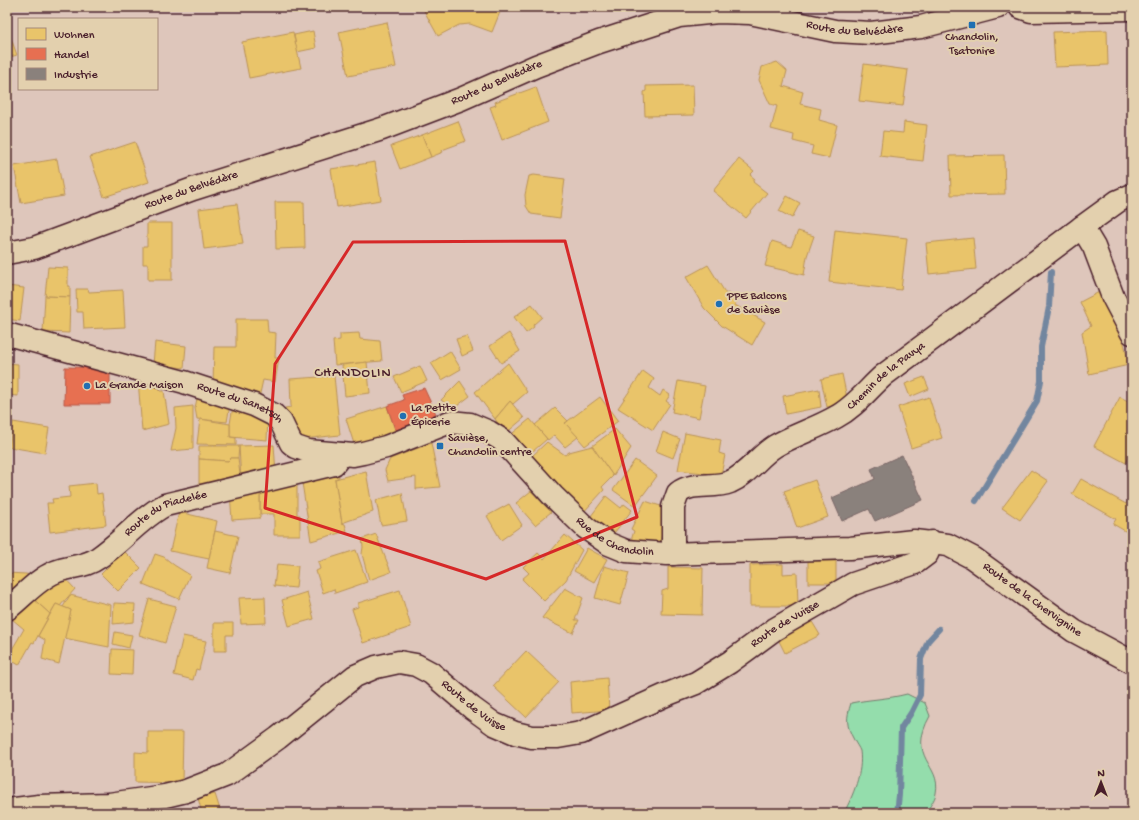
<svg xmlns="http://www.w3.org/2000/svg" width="1139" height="820" font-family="'Gochi Hand',sans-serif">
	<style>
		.green { fill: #94ddac; stroke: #6f7e6c }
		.homes { fill: #e9c46a; stroke: #b99257 }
		.shops { fill: #e76f51; stroke: #b85746 }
		.industry { fill: #8a817c; stroke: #776464 }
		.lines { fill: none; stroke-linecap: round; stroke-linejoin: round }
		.stream { stroke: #72869f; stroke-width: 6 }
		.street-casing { stroke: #4a1f2b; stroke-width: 25 }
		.secondary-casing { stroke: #4a1f2b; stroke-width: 25 }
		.street { stroke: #e3d0ae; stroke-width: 22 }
		.secondary { stroke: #e3d0ae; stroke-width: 22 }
		.marked { fill: none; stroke: #d62828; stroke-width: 3; stroke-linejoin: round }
		.poi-dot { fill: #1f6fb2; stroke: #e3d0ae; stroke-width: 1.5 }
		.labels { text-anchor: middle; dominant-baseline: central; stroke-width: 4; stroke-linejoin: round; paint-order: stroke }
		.street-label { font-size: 12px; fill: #4a1f2b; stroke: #e3d0ae }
		.poi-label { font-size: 12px; fill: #4a1f2b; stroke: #e3d0ae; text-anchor: start }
		.quarter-label { font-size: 14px; letter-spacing: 1px; fill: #4a1f2b; stroke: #e3d0ae }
	</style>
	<rect width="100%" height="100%" fill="#dec6bb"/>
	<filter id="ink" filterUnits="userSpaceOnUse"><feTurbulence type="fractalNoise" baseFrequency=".025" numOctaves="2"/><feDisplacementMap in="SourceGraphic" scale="8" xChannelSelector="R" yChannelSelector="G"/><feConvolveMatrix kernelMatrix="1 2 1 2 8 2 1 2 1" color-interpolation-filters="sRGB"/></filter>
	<g filter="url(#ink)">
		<!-- green -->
		<path class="green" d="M907 694 925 703 930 716C906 759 942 764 936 793 935 800 929 807 926 813H844C853 795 863 773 860 751 859 748 856 744 854 740 846 725 846 719 851 703 870 699 888 699 907 694Z"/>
		<!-- homes -->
		<g class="homes">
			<polygon points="422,7 502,7 492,32 470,24 459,25 438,36"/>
			<polygon points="387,22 396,67 348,76 339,32"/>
			<polygon points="7,27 17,55 7,58"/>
			<polygon points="1107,30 1108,65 1055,67 1053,32"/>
			<polygon points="313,31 316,48 297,52 294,35"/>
			<polygon points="293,32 301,68 249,78 242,42"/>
			<polygon points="777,62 787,71 783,86 803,92 800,104 821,109 819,120 837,125 829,158 811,154 813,146 793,141 794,135 771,129 777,106 770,104 759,80 762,67"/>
			<polygon points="864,64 908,70 903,106 859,101"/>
			<polygon points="693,85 694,115 645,116 644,92 646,91 646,86"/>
			<polygon points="536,87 548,122 502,140 490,107 496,105 495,102"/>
			<polygon points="458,121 466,141 442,150 443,152 431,157 422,135"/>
			<polygon points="904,122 927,125 923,161 880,156 883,131 903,133"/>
			<polygon points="422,135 431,157 400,169 391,146"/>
			<polygon points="135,142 149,182 104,197 90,157"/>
			<polygon points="1004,155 1005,194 951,195 950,156"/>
			<polygon points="57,159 64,196 21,203 14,166"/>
			<polygon points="739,159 754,171 750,175 755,179 753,182 767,193 746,218 713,191"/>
			<polygon points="375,162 381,200 337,207 331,169"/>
			<polygon points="534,175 565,179 560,218 531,214 526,206 525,195 529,176"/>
			<polygon points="787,196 800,203 792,218 779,211"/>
			<polygon points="275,202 304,202 305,248 276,249"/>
			<polygon points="237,204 243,244 204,249 199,209"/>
			<polygon points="147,223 172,223 172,280 148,280 148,264 143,264 143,246 147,246"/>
			<polygon points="835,230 907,238 901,290 829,282"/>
			<polygon points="798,231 814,236 807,256 804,275 765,266 772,241 791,247"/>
			<polygon points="973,238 976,269 929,274 926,243"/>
			<polygon points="708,265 726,294 728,293 736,302 735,305 765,322 752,345 722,326 704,308 686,277"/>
			<polygon points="48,267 68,268 68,286 70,286 70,297 45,296"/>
			<polygon points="7,286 24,288 20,321 7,319"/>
			<polygon points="76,289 88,289 89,292 123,290 125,327 84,329 83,312 77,312"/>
			<polygon points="1101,291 1121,330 1129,365 1089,374 1082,332 1091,326 1080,302"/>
			<polygon points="45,296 70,297 69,333 43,332"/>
			<polygon points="532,304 542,317 533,325 534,327 526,333 514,317"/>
			<polygon points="236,319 267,319 268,332 276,333 275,358 279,358 275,382 263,380 259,398 213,385 214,347 236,347"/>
			<polygon points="359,333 360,339 380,341 382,361 335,365 333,341 340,340 340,334"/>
			<polygon points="509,333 520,351 501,363 490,346"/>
			<polygon points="467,336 473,351 462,356 456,339"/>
			<polygon points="155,342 186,346 184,368 153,364"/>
			<polygon points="450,351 461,369 442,380 431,363"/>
			<polygon points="367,362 370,393 345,396 342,365"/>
			<polygon points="7,363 18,364 18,396 7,395"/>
			<polygon points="508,363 527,392 513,404 510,401 495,419 475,392"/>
			<polygon points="420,366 427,381 401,392 394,377"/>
			<polygon points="643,371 654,379 649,388 660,396 663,390 670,395 666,401 670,404 653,430 618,408"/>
			<polygon points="842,374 848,403 827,407 821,379"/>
			<polygon points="334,376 340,435 302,439 285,415 285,408 291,407 290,379"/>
			<polygon points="924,377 929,389 910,397 905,384"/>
			<polygon points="138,379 160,383 160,391 164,391 169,424 142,431"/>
			<polygon points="460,381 470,396 453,409 441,400"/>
			<polygon points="678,381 705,386 699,418 672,412"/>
			<polygon points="819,389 821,407 786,414 783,396"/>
			<polygon points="198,394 230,404 227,422 197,419 195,408"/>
			<polygon points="600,397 618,421 585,446 565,423"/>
			<polygon points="929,397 942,438 911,448 898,407"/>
			<polygon points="1120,397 1132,403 1132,452 1126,463 1094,446"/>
			<polygon points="510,401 524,418 505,434 495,419"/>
			<polygon points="193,406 193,449 171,451 176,428 175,408"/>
			<polygon points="233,406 268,417 267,440 230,437 230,424"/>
			<polygon points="387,406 398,438 356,450 346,419"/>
			<polygon points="555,408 568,421 565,423 578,437 565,447 554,435 548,440 535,425"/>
			<polygon points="200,419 230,424 230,437 236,438 236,445 197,444"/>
			<polygon points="530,419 547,439 525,458 508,437"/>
			<polygon points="13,422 49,428 45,453 9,447"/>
			<polygon points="615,429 631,448 613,476 592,446"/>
			<polygon points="663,432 680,439 673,458 656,451"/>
			<polygon points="685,433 721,440 719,453 725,455 721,475 678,470"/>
			<polygon points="547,442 565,455 569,452 592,446 613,476 602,487 604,490 580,516 531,457"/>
			<polygon points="431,443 440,487 416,489 416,477 388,481 385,470 390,459"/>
			<polygon points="274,445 276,473 241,481 239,446"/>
			<polygon points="199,446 239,446 238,458 231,458 228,461 199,459"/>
			<polygon points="231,458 238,458 241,483 199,489 199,459 228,461"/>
			<polygon points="635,460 657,476 635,506 613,490"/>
			<polygon points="337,467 339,477 335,479 342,523 345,524 347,531 311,541 301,476"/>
			<polygon points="1031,470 1048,481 1020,520 1002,508"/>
			<polygon points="366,471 373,512 342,523 335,479"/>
			<polygon points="1081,479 1126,504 1130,497 1132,498 1132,535 1113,524 1116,519 1072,494"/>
			<polygon points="815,480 828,517 797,528 784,491"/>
			<polygon points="96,483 97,494 102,493 106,525 50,532 47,503 53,503 52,499 70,497 69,486"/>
			<polygon points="270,485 297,485 297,515 300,515 300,535 274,535 274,514 260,514 260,489"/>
			<polygon points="260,489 260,518 232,520 230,492"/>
			<polygon points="531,491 551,512 535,525 516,503"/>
			<polygon points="402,493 407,521 381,525 376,500"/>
			<polygon points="606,496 621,508 624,504 632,510 611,537 588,520"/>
			<polygon points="645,501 667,508 658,553 629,547 634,531 631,529"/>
			<polygon points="509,504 522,525 501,540 487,516"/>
			<polygon points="179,512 217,521 209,559 170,551"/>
			<polygon points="215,531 238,536 230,573 207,568"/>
			<polygon points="376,534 391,572 369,580 362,554 363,547 362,539"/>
			<polygon points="565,535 582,550 566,580 544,601 522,579 529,573 523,567 538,553 544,559"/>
			<polygon points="587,548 607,559 594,582 574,571"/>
			<polygon points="356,550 367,582 335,593 334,589 323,593 316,571 320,569 318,562"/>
			<polygon points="124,551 141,568 118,591 101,574"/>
			<polygon points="155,554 164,557 174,565 190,575 179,599 143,584"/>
			<rect x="808" y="561" width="28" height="22"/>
			<polygon points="277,564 298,566 296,588 274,586"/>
			<polygon points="783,564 783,574 797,573 798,606 750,606 750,565"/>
			<polygon points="604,566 629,573 620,605 595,598"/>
			<polygon points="668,567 703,568 702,615 661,614 662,591 668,589"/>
			<polygon points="7,573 26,574 37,577 9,599"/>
			<polygon points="61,574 75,589 60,606 56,604 50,614 30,596"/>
			<polygon points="565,588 583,598 575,620 579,620 573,633 542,618"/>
			<polygon points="400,590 411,627 363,643 352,609 358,607 358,603"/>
			<polygon points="307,592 314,619 289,626 282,600"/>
			<polygon points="70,595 111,605 109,647 64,638 71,610 63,607"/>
			<polygon points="30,596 50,614 34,643 32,642 19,665 7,658 24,629 12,619"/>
			<polygon points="265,597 266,623 241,624 239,598"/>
			<polygon points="149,599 176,606 165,643 139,635"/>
			<polygon points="114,603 135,604 134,622 113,624"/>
			<polygon points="56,604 71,610 59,664 42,659 45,640 38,636"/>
			<polygon points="811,620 820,635 785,653 777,637"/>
			<polygon points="214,623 233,623 233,635 226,635 226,651 214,651"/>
			<polygon points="115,632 132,635 129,648 113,644"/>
			<polygon points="183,636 206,641 199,670 196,669 193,680 174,675"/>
			<polygon points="112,649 133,650 132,675 111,674"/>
			<polygon points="526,651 559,682 526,717 493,686"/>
			<polygon points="607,678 609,710 572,713 570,682"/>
			<polygon points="148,732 183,732 182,783 135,782 135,752 148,753"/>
			<polygon points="215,794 221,813 202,813 198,798"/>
		</g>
		<!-- shops -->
		<g class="shops">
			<polygon points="65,367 110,368 110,404 64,404"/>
			<polygon points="424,388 436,414 410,424 413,431 398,438 387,406 404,400 402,395"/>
		</g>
		<!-- industry -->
		<polygon class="industry" points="902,455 923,500 875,521 869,509 842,521 832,498 875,479 871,469"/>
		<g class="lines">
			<!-- stream -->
			<g class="stream">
				<polyline points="976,501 1037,401 1041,381 1041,347 1049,307 1051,272"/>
				<polyline points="897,813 899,795 901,728 911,713 920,695 921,659 928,641 939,629"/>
			</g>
			<defs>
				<g id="street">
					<polyline points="1020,7 1031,11 1132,9"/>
					<polyline points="1082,227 1094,247 1113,297 1132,333"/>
					<path id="s1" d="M673 554V507L678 493C693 481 713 489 730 482 748 474 759 456 775 446 794 435 817 428 836 417 855 407 868 389 884 375L1082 227 1118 201 1132 195"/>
					<path id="s2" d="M7 609C23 597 36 580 55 572 69 566 86 567 98 558 123 541 139 519 165 505L334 464 342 454"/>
				</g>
				<g id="secondary">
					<path id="s3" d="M7 253 34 248 193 189 382 129 461 99 536 66 599 42 679 16 718 12 750 13 835 31 871 33 921 27 998 7"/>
					<path id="s4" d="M7 334 184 382 254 405 274 415 281 422 291 443 296 447 308 451 353 455 363 453 386 447 450 422 470 424 489 432 502 440 553 496 586 528 609 544 626 551 667 554 850 548 914 541 948 545 973 558 1074 631 1132 662"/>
					<path id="s5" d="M7 810 39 806 109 804 165 796 186 791 227 775 278 738 355 676 376 667 399 662 416 665 431 673 472 708 494 724 515 733 532 737H558L581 733 668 694 696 683 730 662 775 629 853 584 915 563 927 554 932 542"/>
				</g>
			</defs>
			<!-- street casing -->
			<use href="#street" class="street-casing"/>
			<!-- secondary casing -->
			<use href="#secondary" class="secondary-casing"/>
			<!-- street -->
			<use href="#street" class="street"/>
			<!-- secondary -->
			<use href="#secondary" class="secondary"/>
		</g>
	</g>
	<!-- marked area -->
	<path class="marked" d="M565 241 637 517 486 579 265 508 275 364 353 242Z"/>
	<!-- markers -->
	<g class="poi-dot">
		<rect x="968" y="21" width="8" height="8" rx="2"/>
		<circle cx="719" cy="304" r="4"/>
		<circle cx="87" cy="386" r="4"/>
		<circle cx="403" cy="416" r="4"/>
		<rect x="436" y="442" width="8" height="8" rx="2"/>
	</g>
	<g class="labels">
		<!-- street labels -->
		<g class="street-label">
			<text stroke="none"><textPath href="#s3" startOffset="891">Route du Belvédère</textPath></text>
			<text stroke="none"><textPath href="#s3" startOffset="519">Route du Belvédère</textPath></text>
			<text stroke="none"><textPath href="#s3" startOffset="195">Route du Belvédère</textPath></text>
			<text stroke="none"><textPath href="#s1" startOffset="306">Chemin de la Pavya</textPath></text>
			<text stroke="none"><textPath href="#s4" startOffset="243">Route du Sanetsch</textPath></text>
			<text stroke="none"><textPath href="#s2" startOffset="189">Route du Piadelée</textPath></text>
			<text stroke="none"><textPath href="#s4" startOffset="688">Rue de Chandolin</textPath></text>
			<text stroke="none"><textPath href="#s4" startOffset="1127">Route de la Chervignine</textPath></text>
			<text stroke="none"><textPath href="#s5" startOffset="870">Route de Vuisse</textPath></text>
			<text stroke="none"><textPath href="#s5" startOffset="521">Route de Vuisse</textPath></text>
		</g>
		<!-- poi labels -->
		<g class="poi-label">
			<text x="972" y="38" text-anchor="middle">Chandolin,<tspan x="972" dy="14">Tsatonire</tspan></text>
			<text x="727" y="297">PPE Balcons<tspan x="727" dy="14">de Savièse</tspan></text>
			<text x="95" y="386">La Grande Maison</text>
			<text x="411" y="409">La Petite<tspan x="411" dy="14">Épicerie</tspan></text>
			<text x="448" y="439">Savièse,<tspan x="448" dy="14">Chandolin centre</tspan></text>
		</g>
		<!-- quarter labels -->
		<g class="quarter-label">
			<text x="353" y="373">CHANDOLIN</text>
		</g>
	</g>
	<!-- margin -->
	<rect width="1139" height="820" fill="none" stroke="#e3d0ae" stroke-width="24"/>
	<rect x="12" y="12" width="1115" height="796" fill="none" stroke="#4a1f2b" stroke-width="1.5" filter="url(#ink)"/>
	<!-- legend -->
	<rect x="18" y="18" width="140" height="72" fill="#e3d0ae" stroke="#a6897a"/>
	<rect x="26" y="28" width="20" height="12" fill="#e9c46a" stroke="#a6897a"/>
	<text x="54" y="38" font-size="12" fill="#4a1f2b">Wohnen</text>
	<rect x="26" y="48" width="20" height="12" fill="#e76f51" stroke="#a6897a"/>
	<text x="54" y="58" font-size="12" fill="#4a1f2b">Handel</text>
	<rect x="26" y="68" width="20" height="12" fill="#8a817c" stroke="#a6897a"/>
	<text x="54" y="78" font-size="12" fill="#4a1f2b">Industrie</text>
	<!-- north arrow -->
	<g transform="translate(1101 782)" stroke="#e3d0ae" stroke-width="3" paint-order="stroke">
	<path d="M0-3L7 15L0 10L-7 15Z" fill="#4a1f2b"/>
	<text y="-6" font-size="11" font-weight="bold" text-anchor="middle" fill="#4a1f2b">N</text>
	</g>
</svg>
